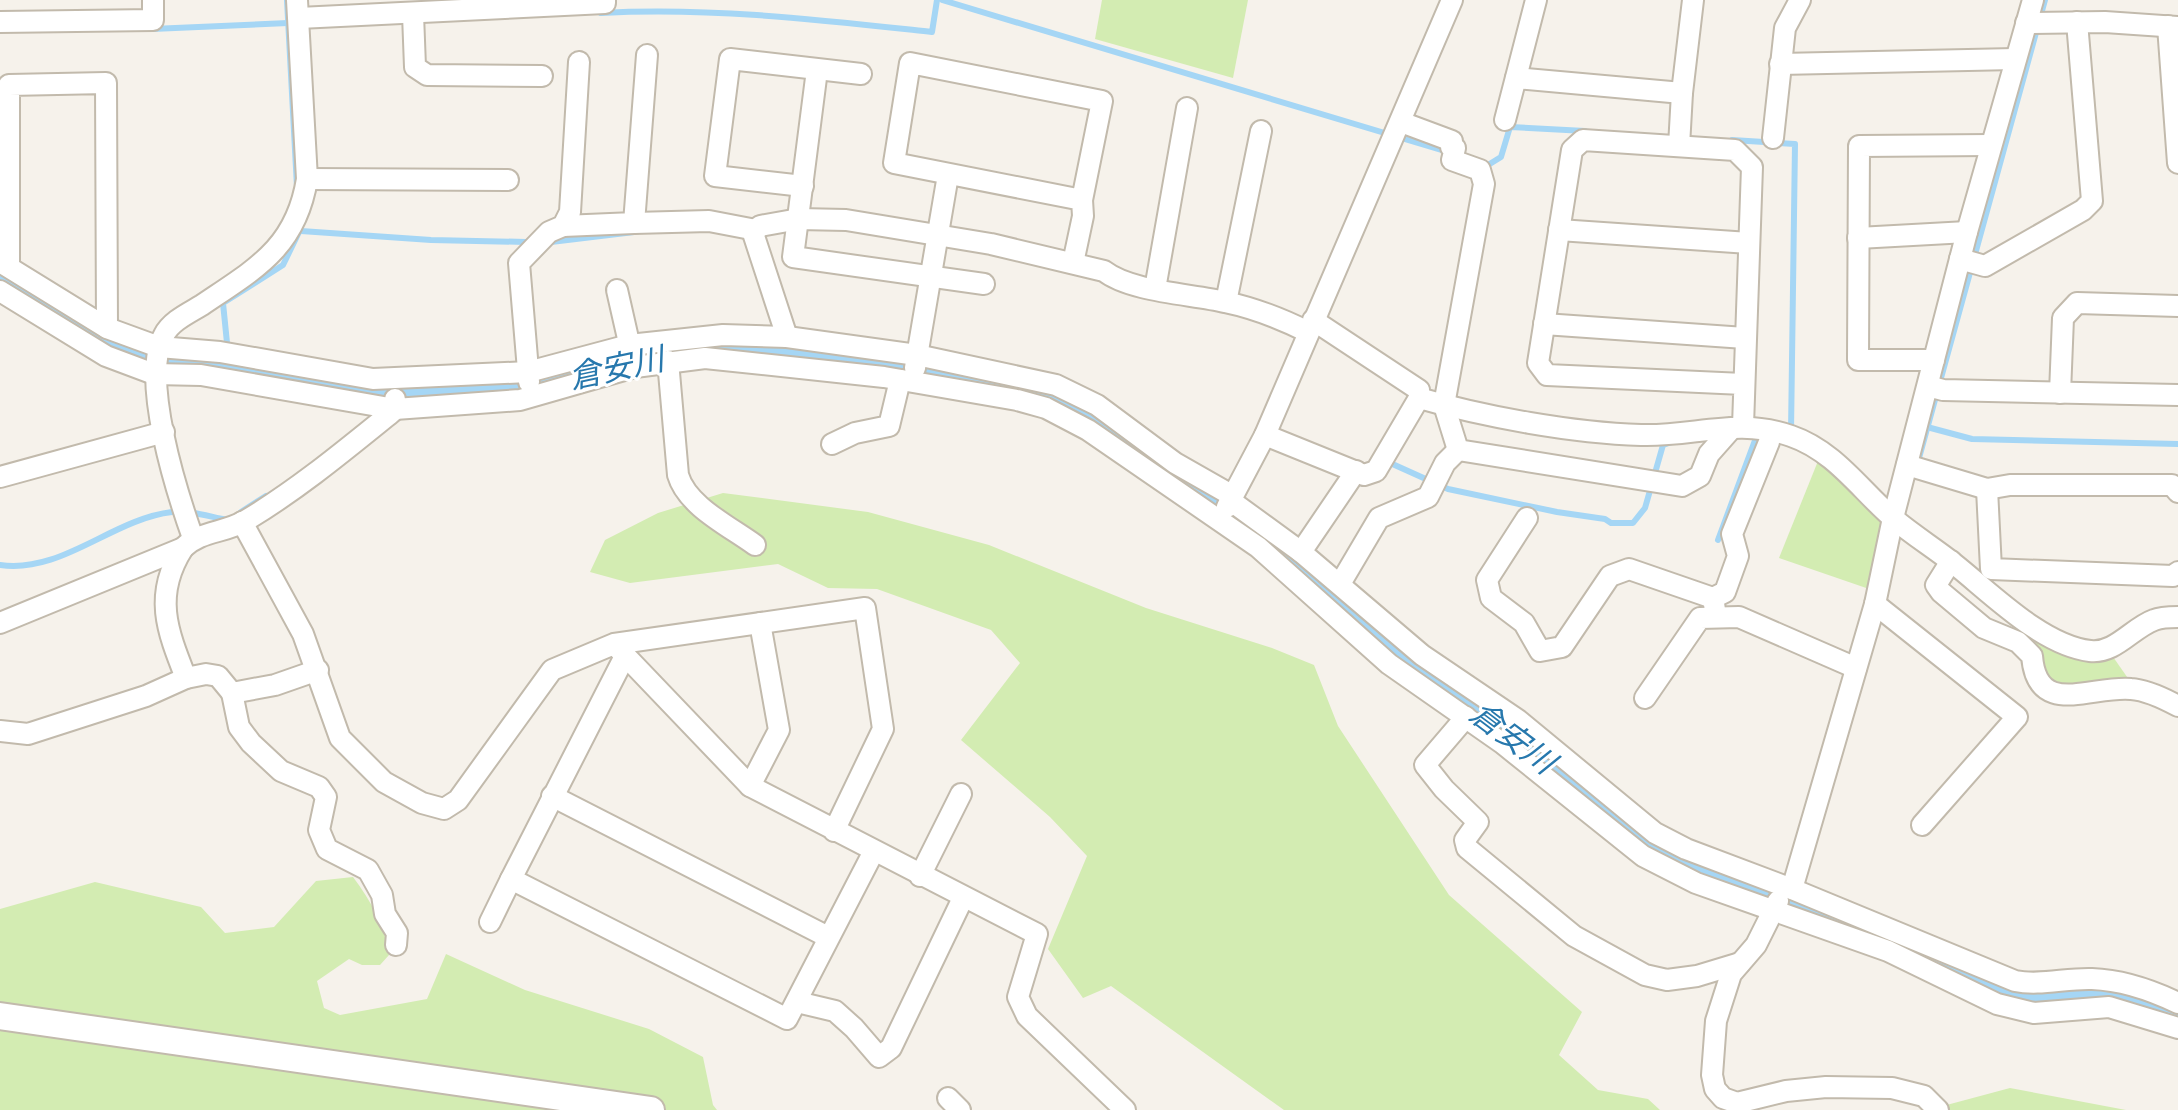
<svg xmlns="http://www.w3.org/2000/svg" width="2178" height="1110" font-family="'Exo 2','Noto Sans JP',sans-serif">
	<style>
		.green { fill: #d3ecb2 }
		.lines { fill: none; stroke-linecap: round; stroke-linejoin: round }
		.stream { stroke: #a5d6f5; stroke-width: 6 }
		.river { stroke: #a5d6f5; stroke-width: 34 }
		.minor-casing { stroke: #c2baac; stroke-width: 24 }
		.tertiary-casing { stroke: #c2baac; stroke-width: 30 }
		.minor { stroke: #fff; stroke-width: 20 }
		.tertiary { stroke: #fff; stroke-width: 26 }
		.labels { text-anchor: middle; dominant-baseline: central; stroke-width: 6; stroke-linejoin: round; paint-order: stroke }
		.water-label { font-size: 32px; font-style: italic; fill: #2778ad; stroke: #fff }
	</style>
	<rect width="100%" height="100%" fill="#f6f2eb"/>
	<!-- green -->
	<g class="green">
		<polygon points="1102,0 1248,0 1233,78 1095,39"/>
		<polygon points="1818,461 1863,500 1883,523 1872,590 1779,558"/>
		<polygon points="723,493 868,512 989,545 1146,608 1272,648 1314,665 1338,726 1449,895 1582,1012 1559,1055 1598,1090 1648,1099 1660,1110 1284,1110 1111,986 1083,998 1048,949 1087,856 1050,817 961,740 1020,663 991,630 877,589 828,588 778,564 630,583 590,572 605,540 658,513"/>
		<polygon points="2041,636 2111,654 2132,684 2053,689 2029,648"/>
		<path d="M353 877C371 901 385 926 389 955L380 965H362L349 959 317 981 324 1008 340 1015 427 999 446 954 525 990 649 1029 703 1057 713 1105 717 1110H0V909L95 882 201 907 225 933 274 927 316 881Z"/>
		<polygon points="2010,1088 2126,1110 1928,1110"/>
	</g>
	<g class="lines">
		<!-- stream -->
		<g class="stream">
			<polyline points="287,0 297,187"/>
			<polyline points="942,0 1448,152"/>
			<path d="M601 13C712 7 821 20 932 32L937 0"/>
			<polyline points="152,29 288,23"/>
			<polyline points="1732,140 1795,144 1791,432"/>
			<polyline points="1482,163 1488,165 1501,157 1510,127 1585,131"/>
			<polyline points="300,228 301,231 431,240 526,242"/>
			<polyline points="551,242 634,232"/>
			<polyline points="227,343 223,303 283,265 299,232"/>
			<polyline points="1927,427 1972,439 2178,444"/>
			<polyline points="1919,458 2045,0"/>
			<polyline points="1390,459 1388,462 1448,489 1557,512 1605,519 1611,523 1633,523 1645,508 1663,445 1672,442"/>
			<polyline points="241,512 266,496"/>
			<polyline points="1718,540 1757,435"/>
			<path d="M0 565C62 574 112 519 172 512 191 510 210 517 228 520"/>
		</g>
		<!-- river -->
		<g class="river">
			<polyline points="0,278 109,344 147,358 278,376 347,391 383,393 537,384 618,363"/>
			<polyline points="674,353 700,349 784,351 930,371 1043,393 1068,402 1101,422 1155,463 1221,505"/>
			<polyline points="1278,547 1408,660 1511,729 1641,838 1688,867 1769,893"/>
			<polyline points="1796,904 1995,986 2022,994 2114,991 2178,1017"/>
		</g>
		<defs>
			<g id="minor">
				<polyline points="413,14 415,67 427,75 542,76"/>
				<polyline points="299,18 605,3 605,0"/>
				<polyline points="0,22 153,20 153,0"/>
				<polyline points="2026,23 2105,22 2178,27"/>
				<polyline points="2168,26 2178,163"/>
				<polyline points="1780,64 2015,59"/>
				<polyline points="817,70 793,257 984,284"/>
				<polyline points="1516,78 1682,93"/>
				<polyline points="1505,120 1536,0"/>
				<polyline points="1401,122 1452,141 1451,147 1455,148 1452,160 1480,170 1484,184 1444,405 1458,450 1682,486 1700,476 1709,454 1732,428"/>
				<polyline points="1773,138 1785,28 1800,0"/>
				<polyline points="1679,146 1682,93 1693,0"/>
				<polyline points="307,179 508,180"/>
				<polyline points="803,186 715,176 730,59 861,74"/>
				<polyline points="634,223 709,221 756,230"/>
				<polyline points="563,226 634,223 647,55"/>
				<path d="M756 230 760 226 799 219 846 220 991 244 1104 271C1131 292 1192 294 1225 302 1254 308 1282 319 1308 332"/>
				<polyline points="756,230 753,233 787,337"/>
				<polyline points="1559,230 1749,243"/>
				<polyline points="1858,238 1967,232"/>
				<polyline points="1960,259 1985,266 2083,210 2092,201 2077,22"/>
				<polyline points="0,262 107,328 159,347 220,352 373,379 528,372 629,345 723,335 787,337 917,355 1056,385 1097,405 1175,463 1233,496"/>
				<polyline points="1073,263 1083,216 1082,200 1102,101 910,63 894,163 1082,200"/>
				<polyline points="9,266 9,85 106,83 107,328"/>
				<polyline points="1155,289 1187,108"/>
				<polyline points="617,290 632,356"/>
				<polyline points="0,291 106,356 154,374 201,375 395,409 520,400 635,367 705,358 884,377 1017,400 1046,408 1088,430 1258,547 1389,664 1502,743 1643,856 1696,883 1888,951 1997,1004 2034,1013 2109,1007 2178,1028"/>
				<polyline points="1226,302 1261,131"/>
				<path d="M1313 320 1419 390V398C1485 417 1573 433 1641 435 1693 437 1738 417 1791 436 1835 451 1861 491 1894 519 1913 535 1934 548 1953 563 1990 592 2041 645 2090 651 2115 654 2132 628 2154 620 2161 617 2171 617 2178 617"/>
				<polyline points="1544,324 1745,338"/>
				<polyline points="1934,360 1858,360 1859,146 1991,145"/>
				<path d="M668 361 678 475C687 506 729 526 755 545"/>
				<polyline points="915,368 948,175"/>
				<polyline points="529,382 519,263 549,232 563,226 570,212 579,62"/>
				<polyline points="1743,384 1547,375 1538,363 1572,150 1583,140 1735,150 1752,167 1743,426"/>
				<polyline points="1928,386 1943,390 2178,395"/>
				<polyline points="2060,393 2063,318 2077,303 2178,306"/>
				<polyline points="1265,435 1364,475 1376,471 1419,398"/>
				<polyline points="832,444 855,433 889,426 900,380"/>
				<polyline points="1907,465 1987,489 2010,485 2172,485 2178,492"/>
				<polyline points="0,477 164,432"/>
				<polyline points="1987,489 1991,569 2173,576 2178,572"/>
				<path d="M1231 501 1301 552 1422 655 1518 720 1655 833 1686 849 1792 889 2015 981C2040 986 2066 978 2092 979 2122 980 2151 990 2178 1003"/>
				<polyline points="1227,507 1265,435 1452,0"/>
				<polyline points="1527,518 1487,580 1491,598 1524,623 1540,651 1562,647 1610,576 1629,569 1713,598"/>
				<polyline points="242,522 303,634 340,738 384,782 422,803 444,809 458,800 552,670 614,644 865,608 883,729 834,831"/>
				<path d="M193 538C177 493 140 378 164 335 171 321 189 313 202 305 255 269 296 248 307 179L297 0"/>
				<path d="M183 548C153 595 167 630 186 678"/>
				<polyline points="1301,552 1356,471"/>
				<path d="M1951 561 1936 585 1941 592 1984 628 2018 642 2032 656C2037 719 2092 685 2131 689 2147 690 2165 699 2178 706"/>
				<polyline points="1340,584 1379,518 1428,497 1445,463 1458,450"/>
				<polyline points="1875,604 2017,717 1922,825"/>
				<polyline points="1715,610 1713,598 1725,592 1738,556 1732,534 1769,442"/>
				<path d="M0 623 183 548C200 531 224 533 245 521 297 490 344 451 391 413L395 409V399"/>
				<polyline points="617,647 750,786 1037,934 1018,997 1027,1016 1125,1110"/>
				<polyline points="625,656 511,879 787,1019 874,851"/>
				<polyline points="232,693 239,727 251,743 281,771 319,787 326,797 319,830 327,849 368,870 382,895 385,914 397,933 396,945"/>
				<polyline points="1645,698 1700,618 1739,617 1856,668"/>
				<polyline points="1466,717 1425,765 1444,789 1478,822 1465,840 1467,848 1574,936 1645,975 1667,980 1697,976 1740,963"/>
				<polyline points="0,731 28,734 146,696 186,678 206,674 218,676 232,693 275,685 318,670"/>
				<polyline points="750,786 779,730 760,623"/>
				<polyline points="552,796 828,937"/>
				<polyline points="920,876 961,794"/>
				<polyline points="1792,889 1875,604 1893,518 1967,232 2033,0"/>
				<polyline points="1778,901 1756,945 1731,974 1716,1021 1712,1075 1715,1089 1723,1098 1737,1103 1786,1091 1826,1087 1892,1088 1924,1096 1938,1110"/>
				<polyline points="490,922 511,879"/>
				<polyline points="797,1002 835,1011 854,1028 879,1057 891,1048 963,898"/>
				<polyline points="948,1098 960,1110"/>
			</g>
			<polyline id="tertiary" points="0,1016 651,1110"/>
		</defs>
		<!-- minor casing -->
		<use href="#minor" class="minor-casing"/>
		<!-- tertiary casing -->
		<use href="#tertiary" class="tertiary-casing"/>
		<!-- minor -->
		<use href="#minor" class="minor"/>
		<!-- tertiary -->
		<use href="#tertiary" class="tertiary"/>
	</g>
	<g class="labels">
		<!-- water labels -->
		<g class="water-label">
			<text transform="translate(616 366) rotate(-12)">倉安川</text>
			<text transform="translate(1514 736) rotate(37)">倉安川</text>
		</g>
	</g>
</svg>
